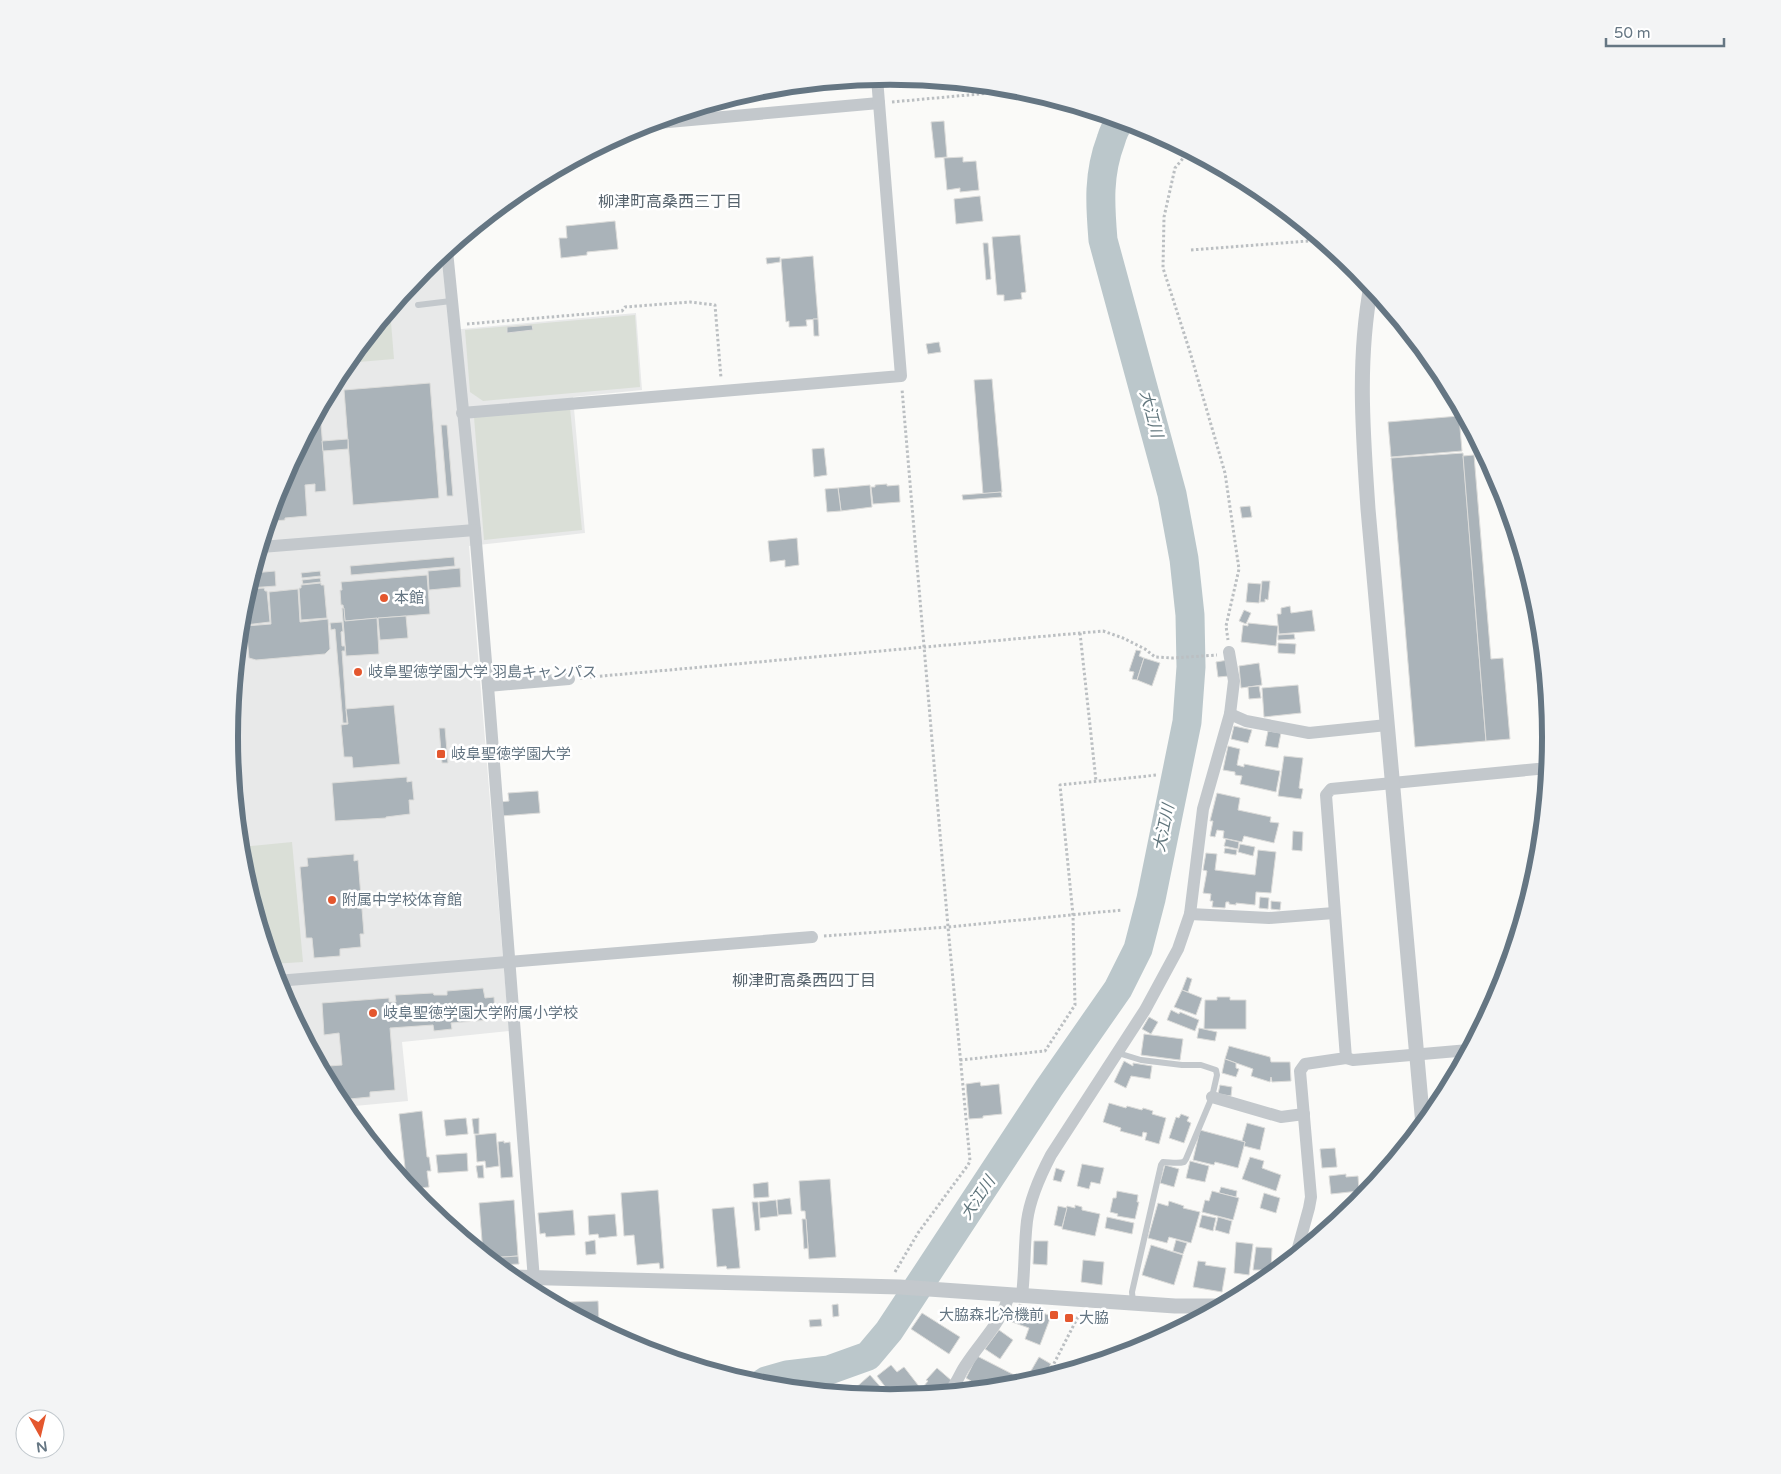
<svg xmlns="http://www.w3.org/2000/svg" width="1781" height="1474" font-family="'Varela Round','Noto Sans JP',sans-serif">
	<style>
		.built { fill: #e8e9e9 }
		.green { fill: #dadfd7 }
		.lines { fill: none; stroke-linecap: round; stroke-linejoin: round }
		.river { stroke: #bbc7cb; stroke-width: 29 }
		.building { fill: #aab3b9; stroke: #dcdcda }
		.path { stroke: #bbbfc2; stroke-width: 3; stroke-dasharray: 2.5 2.5; stroke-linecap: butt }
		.service { stroke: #c3c8cc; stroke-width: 6 }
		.minor { stroke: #c3c8cc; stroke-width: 12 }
		.tertiary { stroke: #c3c8cc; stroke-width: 15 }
		.poi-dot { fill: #e4572e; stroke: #fff; stroke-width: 2 }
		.labels { text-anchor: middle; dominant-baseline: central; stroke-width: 5; stroke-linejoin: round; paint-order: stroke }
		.poi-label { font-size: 15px; fill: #657683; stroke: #fff; text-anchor: start }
		.neighbourhood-label { font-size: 16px; fill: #57646e; stroke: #fff }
		.water-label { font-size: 16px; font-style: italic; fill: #60757c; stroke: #fff }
		.rim { fill: none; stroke: #657683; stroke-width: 6 }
	</style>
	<rect width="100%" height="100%" fill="#fafaf8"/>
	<!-- built -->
	<polygon class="built" points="444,253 451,330 636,313 642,390 573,397 585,533 469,546 509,1031 402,1042 408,1101 344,1107 280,990 242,866 230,737 243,608 280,484 341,370 423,270"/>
	<!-- green -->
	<g class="green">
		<polygon points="390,310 394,359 347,363"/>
		<polygon points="635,315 640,387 483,401 470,392 465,330"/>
		<polygon points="570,408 582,530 484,540 474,417"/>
		<polygon points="292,842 303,962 272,964 242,866 241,847"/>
	</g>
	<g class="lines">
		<!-- river -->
		<path class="river" d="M760 1385 766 1381 787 1375 829 1370 868 1356 889 1331 1049 1088 1118 989 1138 949 1151 899 1187 722 1191 667 1190 615 1184 559 1172 494 1103 240C1100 204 1098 174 1111 140 1113 133 1116 126 1121 120"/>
	</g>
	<!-- building -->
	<g class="building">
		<polygon points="944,121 947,157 935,158 931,122"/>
		<polygon points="963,157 963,162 976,161 979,190 960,192 960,188 947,190 944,158"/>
		<polygon points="980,196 983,221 956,224 954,199"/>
		<polygon points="615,221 618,249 587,252 587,255 561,258 559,238 567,238 566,226"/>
		<polygon points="1020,235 1026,292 1021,293 1022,299 1004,301 1004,295 997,295 992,237"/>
		<polygon points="983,243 988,243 991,279 986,280"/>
		<polygon points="813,256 818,319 806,320 807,326 789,327 789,321 786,322 781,259"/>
		<polygon points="780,257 780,262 767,264 766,258"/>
		<polygon points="813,319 818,319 819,336 814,336"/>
		<polygon points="532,325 533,330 507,333 507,327"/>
		<polygon points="939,342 941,352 928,354 926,344"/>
		<polygon points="992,379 1002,492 983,494 974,380"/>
		<polygon points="430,383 439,498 353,505 344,390"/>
		<polygon points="1459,416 1462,451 1391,457 1388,422"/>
		<polygon points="321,423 326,491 315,492 315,484 305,485 307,516 285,518 285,520 273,521 273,518 270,519 280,484 312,424"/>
		<polygon points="441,425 447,425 453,496 447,496"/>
		<polygon points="348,439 348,449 323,451 322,441"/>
		<polygon points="824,448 827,475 814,477 812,449"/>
		<polygon points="1463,453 1486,741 1415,747 1391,458"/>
		<polygon points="1474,455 1491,659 1503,658 1510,739 1486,741 1463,456"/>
		<polygon points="887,484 887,486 899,485 900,502 873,504 871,487 875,487 875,485"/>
		<polygon points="870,485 872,507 841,511 838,488"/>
		<polygon points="838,488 841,511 827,512 825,489"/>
		<polygon points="1001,492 1002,497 963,500 962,495"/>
		<polygon points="1250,506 1252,517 1242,518 1240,507"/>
		<polygon points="797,538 799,565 785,567 785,560 770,562 768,541"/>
		<polygon points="454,557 455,566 351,575 350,566"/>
		<polygon points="460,568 461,587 429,590 428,571"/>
		<polygon points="275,571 276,586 249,588 253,573"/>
		<polygon points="320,571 321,576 302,578 301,573"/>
		<polygon points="1528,572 1539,608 1551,737 1542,738"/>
		<polygon points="427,575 430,614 345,621 343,605 341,605 340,590 342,590 341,582"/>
		<polygon points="320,578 321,582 303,584 302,580"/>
		<polygon points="1262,581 1270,581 1268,600 1265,599 1265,602 1260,602"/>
		<polygon points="321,583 321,585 324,585 327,618 301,620 299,588 301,588 301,585"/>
		<polygon points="1248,583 1261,584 1259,603 1246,602"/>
		<polygon points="264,588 265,591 267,591 270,622 245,625 243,605 248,589"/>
		<polygon points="298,589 300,622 328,619 330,649 325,654 256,660 249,658 246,626 271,624 269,592"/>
		<polygon points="1290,606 1291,613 1312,610 1315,631 1279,634 1277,614 1281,614 1281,608"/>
		<polygon points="342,608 344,608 345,621 377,618 379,654 346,656"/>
		<polygon points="1244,610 1251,613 1246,624 1239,621"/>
		<polygon points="406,616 408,638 380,640 378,618"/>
		<polygon points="342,622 343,631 341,632 342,646 345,646 345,651 342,651 347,723 343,723 335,629 331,630 330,623"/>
		<polygon points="1248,623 1278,626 1276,646 1241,642 1243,625 1248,626"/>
		<polygon points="240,628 243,661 237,661"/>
		<polygon points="1294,634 1295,639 1278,640 1278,635"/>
		<polygon points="1278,643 1296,644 1295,654 1278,653"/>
		<polygon points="1136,650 1141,651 1139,656 1144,658 1137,680 1132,679 1134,672 1129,671"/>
		<polygon points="1144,658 1160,663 1152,686 1137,680"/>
		<polygon points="1228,660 1229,676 1218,677 1216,662"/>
		<polygon points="1259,663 1262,685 1241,688 1239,666"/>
		<polygon points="1298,685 1301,713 1264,717 1262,688"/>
		<polygon points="1259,686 1261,698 1249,699 1248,687"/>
		<polygon points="394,705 400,764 353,768 352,757 344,757 341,725 348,724 346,709"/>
		<polygon points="1234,726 1252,730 1248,743 1231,739"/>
		<polygon points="439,728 445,728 448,763 442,763"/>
		<polygon points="1268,731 1281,733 1278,748 1265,746"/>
		<polygon points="1228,746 1240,749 1237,765 1244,767 1244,764 1280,771 1276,792 1240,784 1242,776 1235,775 1235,772 1223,770"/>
		<polygon points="1284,756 1303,758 1299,788 1303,789 1301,799 1278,796"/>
		<polygon points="407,777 407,782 412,781 414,800 409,800 410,814 386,817 386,818 335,821 332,783"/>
		<polygon points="538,791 540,813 501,816 500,802 509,801 508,793"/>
		<polygon points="1217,793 1240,798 1238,810 1271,817 1270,822 1279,823 1274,843 1244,836 1242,842 1223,838 1224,831 1217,830 1215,837 1210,836 1213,821 1210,821"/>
		<polygon points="1293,831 1303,832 1302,851 1292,850"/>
		<polygon points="1226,839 1239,842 1238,849 1224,846"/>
		<polygon points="1240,844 1255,847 1253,856 1238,852"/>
		<polygon points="1225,848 1237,850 1236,855 1224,853"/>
		<polygon points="1258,850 1276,852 1271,893 1256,892 1255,905 1236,903 1236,905 1229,904 1229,902 1226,902 1225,908 1212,907 1213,901 1210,901 1211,894 1203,893 1207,871 1203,870 1206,853 1217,854 1215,870 1255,875"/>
		<polygon points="354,854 354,861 358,860 364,934 360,934 361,947 340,949 340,956 314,958 312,938 306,938 300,867 308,866 307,858"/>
		<polygon points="1260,897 1269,898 1268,909 1259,908"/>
		<polygon points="1271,901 1281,902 1280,910 1271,909"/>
		<polygon points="1187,977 1192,979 1188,992 1182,990"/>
		<polygon points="483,988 485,998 494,997 495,1016 488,1017 488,1020 451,1023 452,1029 434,1031 433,1025 390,1028 395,1090 370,1092 370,1097 339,1100 330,1083 329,1066 342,1065 339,1033 324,1035 322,1003 389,998 389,1002 396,1002 395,995 433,993 434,995 447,995 447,991"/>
		<polygon points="1182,990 1202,998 1196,1015 1174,1007"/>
		<polygon points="1217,997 1230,997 1230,1000 1246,1000 1246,1029 1204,1029 1205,1000 1217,1000"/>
		<polygon points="1171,1010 1179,1014 1180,1012 1199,1020 1195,1031 1167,1020"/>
		<polygon points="1149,1017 1158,1022 1151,1034 1142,1029"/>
		<polygon points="1199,1028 1217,1032 1215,1041 1197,1038"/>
		<polygon points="1144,1034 1183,1039 1180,1060 1141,1055"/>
		<polygon points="1229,1046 1270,1057 1271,1062 1290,1062 1291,1081 1272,1082 1271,1077 1270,1082 1251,1076 1253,1069 1225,1059"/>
		<polygon points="1225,1059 1236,1063 1236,1068 1239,1069 1236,1077 1222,1073"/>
		<polygon points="1124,1061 1133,1066 1133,1063 1152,1066 1150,1079 1131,1076 1126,1088 1114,1082"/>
		<polygon points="980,1082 981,1086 999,1084 1002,1114 983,1116 983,1118 969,1119 966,1084"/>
		<polygon points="1220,1085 1232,1087 1231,1096 1218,1094"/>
		<polygon points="1109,1103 1126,1108 1127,1106 1142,1110 1143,1108 1153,1111 1152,1114 1166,1118 1159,1144 1145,1140 1147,1133 1143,1132 1142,1137 1120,1131 1121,1128 1103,1122"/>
		<polygon points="422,1111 427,1157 429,1157 431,1171 427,1171 429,1187 411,1189 407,1185 399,1114"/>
		<polygon points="1181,1114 1189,1117 1187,1121 1191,1123 1184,1143 1169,1138 1176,1117 1179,1118"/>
		<polygon points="466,1118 468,1134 446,1136 444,1120"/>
		<polygon points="479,1118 479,1134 474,1134 472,1119"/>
		<polygon points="1247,1123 1265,1128 1260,1150 1244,1146 1245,1142 1242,1141"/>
		<polygon points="1200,1130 1245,1142 1238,1168 1215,1162 1214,1165 1193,1160"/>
		<polygon points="496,1133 499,1166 486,1168 485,1161 477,1162 475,1135"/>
		<polygon points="504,1141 504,1143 510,1142 513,1177 501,1178 498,1142"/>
		<polygon points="1335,1148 1337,1167 1322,1168 1320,1149"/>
		<polygon points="467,1153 468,1171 438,1173 436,1155"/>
		<polygon points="1250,1157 1264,1161 1262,1168 1281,1175 1276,1191 1242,1179"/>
		<polygon points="1190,1161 1209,1166 1205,1182 1186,1178"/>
		<polygon points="1082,1164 1104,1168 1100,1184 1091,1182 1089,1189 1077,1186"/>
		<polygon points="483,1165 484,1178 478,1178 476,1166"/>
		<polygon points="1165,1165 1179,1169 1174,1187 1160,1183"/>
		<polygon points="1056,1168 1065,1171 1061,1182 1053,1180"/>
		<polygon points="1346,1174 1346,1177 1358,1176 1359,1191 1331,1194 1329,1176"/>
		<polygon points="830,1179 836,1257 809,1259 805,1211 801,1211 799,1181"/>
		<polygon points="768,1182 769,1197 754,1198 753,1184"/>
		<polygon points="1221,1187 1237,1191 1236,1197 1219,1193"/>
		<polygon points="658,1190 664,1268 660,1269 659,1263 637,1265 634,1235 624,1236 621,1193"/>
		<polygon points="1117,1191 1138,1195 1137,1202 1139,1202 1135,1219 1117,1216 1118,1214 1110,1212 1113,1198 1116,1198"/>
		<polygon points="1212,1191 1239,1198 1233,1220 1202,1212 1205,1200 1209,1201"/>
		<polygon points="1264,1193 1280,1198 1276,1213 1260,1208"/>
		<polygon points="790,1198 792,1214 778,1215 777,1200"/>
		<polygon points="514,1200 518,1256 489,1258 483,1253 479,1203"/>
		<polygon points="776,1200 778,1216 760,1218 759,1202"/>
		<polygon points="1169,1201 1184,1206 1183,1208 1200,1212 1191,1243 1169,1237 1167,1243 1148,1238 1158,1203 1168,1206"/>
		<polygon points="752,1202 758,1202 760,1230 755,1231"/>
		<polygon points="1075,1205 1082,1207 1082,1210 1100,1214 1095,1236 1062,1229 1067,1206 1075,1208"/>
		<polygon points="1058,1206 1067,1208 1062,1227 1054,1225"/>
		<polygon points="734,1207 740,1268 727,1269 726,1266 717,1267 712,1209"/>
		<polygon points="573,1210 575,1235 546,1237 545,1233 540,1234 538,1213"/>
		<polygon points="615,1214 617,1236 599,1238 598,1234 589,1235 588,1216"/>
		<polygon points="1202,1215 1216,1218 1213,1231 1199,1227"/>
		<polygon points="1107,1217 1134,1223 1132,1234 1105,1228"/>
		<polygon points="1218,1217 1232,1221 1229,1234 1215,1230"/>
		<polygon points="802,1219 806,1219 808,1248 804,1249"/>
		<polygon points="595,1240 596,1254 586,1255 585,1242"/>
		<polygon points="1176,1240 1187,1243 1183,1254 1173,1251"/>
		<polygon points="1034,1241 1048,1241 1047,1265 1033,1264"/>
		<polygon points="1236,1242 1253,1244 1249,1275 1234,1273"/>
		<polygon points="1151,1245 1183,1255 1174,1285 1142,1275"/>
		<polygon points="1256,1247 1272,1248 1271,1270 1253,1270"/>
		<polygon points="518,1256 519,1264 498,1265 489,1258"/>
		<polygon points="1083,1260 1104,1262 1102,1285 1081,1282"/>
		<polygon points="1198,1261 1206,1262 1205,1265 1226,1268 1222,1292 1193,1287"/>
		<polygon points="598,1301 599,1322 590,1322 571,1312 570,1302"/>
		<polygon points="838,1304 839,1316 833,1317 832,1305"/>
		<polygon points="1019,1304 1051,1316 1040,1345 1025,1339 1029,1328 1012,1322"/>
		<polygon points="922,1313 960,1337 949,1354 911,1329"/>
		<polygon points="821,1319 822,1326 810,1327 809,1320"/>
		<polygon points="999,1330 1013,1340 1000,1359 985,1349"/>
		<polygon points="977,1356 1028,1382 1019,1385 975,1389 969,1386 971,1381 966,1378"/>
		<polygon points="1039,1357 1051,1364 1042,1378 1035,1380 1028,1376"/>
		<polygon points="891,1365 897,1372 904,1367 925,1394 893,1397 877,1376"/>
		<polygon points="937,1368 952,1381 941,1393 930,1394 923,1387 928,1381 926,1380"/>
		<polygon points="870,1375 885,1392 880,1397 855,1394 852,1391"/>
	</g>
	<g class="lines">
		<!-- path -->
		<g class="path">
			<polyline points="892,102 1023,90"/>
			<polyline points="1189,151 1175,168 1164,217 1163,268 1190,352 1225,473 1239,569 1226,626 1228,640"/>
			<polyline points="1191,250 1321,240"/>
			<polyline points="467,324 622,311 625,307 690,302 715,305 721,378"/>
			<polyline points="1080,633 1096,781"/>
			<polyline points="580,678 1103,631 1123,638 1145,649 1155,657 1173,658 1217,655"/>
			<polyline points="824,936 948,927 1122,910"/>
			<polyline points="960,1060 1045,1051 1075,1005 1073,915 1060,785 1157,775"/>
			<polyline points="895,1272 918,1233 968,1165 970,1161 948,927 902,389"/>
			<polyline points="1047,1377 1080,1313"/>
		</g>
		<!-- service -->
		<g class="service">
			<polyline points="418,305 451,301"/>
			<path d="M1118 1053 1141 1060 1182 1065H1201L1216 1070 1217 1075 1212 1097 1186 1159 1184 1162C1177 1164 1170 1162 1163 1162L1161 1165 1132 1292 1133 1302"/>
		</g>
		<!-- minor -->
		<g class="minor">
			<polyline points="646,124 879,103"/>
			<polyline points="447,251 475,530 488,686 535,1293"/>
			<polyline points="462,413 901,376 877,78"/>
			<polyline points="261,547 475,530"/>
			<polyline points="488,686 569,679"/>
			<polyline points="1230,714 1246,721 1309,733 1387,725"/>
			<polyline points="1190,914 1269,918 1334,913"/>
			<polyline points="277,981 812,937"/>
			<polyline points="1346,1058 1353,1060 1469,1050"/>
			<polyline points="1212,1097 1281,1117 1304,1114"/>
			<polyline points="1296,1255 1309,1208 1311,1197 1300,1071 1305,1064 1346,1058 1326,795 1331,789 1548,768"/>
			<path d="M1022 1295C1025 1271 1024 1246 1027 1221 1030 1198 1040 1176 1051 1155L1145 1010 1178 949 1190 914 1203 809 1230 714 1234 681 1229 652"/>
			<path d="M949 1392C958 1382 959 1374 967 1363 982 1340 1003 1321 1009 1294"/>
		</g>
		<!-- tertiary -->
		<g class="tertiary">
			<path d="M1371 286C1357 360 1363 435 1368 509L1423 1125"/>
			<polyline points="512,1277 900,1287 1175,1306 1220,1306"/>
		</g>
	</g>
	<!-- markers -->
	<g class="poi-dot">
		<circle cx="384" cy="598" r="5"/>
		<circle cx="358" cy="672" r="5"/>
		<rect x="436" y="749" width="10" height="10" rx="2.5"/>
		<circle cx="332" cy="900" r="5"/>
		<circle cx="373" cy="1013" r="5"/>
		<rect x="1049" y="1310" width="10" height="10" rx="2.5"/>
		<rect x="1064" y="1313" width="10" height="10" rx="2.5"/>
	</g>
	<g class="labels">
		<!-- poi labels -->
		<g class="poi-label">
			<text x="394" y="598">本館</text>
			<text x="368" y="672">岐阜聖徳学園大学 羽島キャンパス</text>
			<text x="451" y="754">岐阜聖徳学園大学</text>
			<text x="342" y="900">附属中学校体育館</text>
			<text x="383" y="1013">岐阜聖徳学園大学附属小学校</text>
			<text x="1044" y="1315" text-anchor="end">大脇森北冷機前</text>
			<text x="1079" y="1318">大脇</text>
		</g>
		<!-- neighbourhood labels -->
		<g class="neighbourhood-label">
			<text x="670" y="202">柳津町高桑西三丁目</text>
			<text x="804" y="981">柳津町高桑西四丁目</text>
		</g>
		<!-- water labels -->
		<g class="water-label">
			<text transform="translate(1151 414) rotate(75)">大江川</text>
			<text transform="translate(1164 828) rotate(-78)">大江川</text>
			<text transform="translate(978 1198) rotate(-56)">大江川</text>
		</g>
	</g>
	<!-- crop -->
	<path d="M0 0H1781V1474H0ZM238 737a652 652 0 1 1 1304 0a652 652 0 1 1-1304 0Z" fill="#f3f4f5" fill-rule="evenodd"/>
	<path class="rim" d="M238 737a652 652 0 1 1 1304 0a652 652 0 1 1-1304 0Z"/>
	<!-- north arrow -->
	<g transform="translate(40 1434) rotate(172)"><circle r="24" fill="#ffffff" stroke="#c1c8cd"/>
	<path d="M0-4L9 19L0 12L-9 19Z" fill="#e4572e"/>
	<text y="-8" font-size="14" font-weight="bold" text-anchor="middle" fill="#657683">N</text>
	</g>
	<!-- scale -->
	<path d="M1606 38v8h118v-8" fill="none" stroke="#657683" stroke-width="2.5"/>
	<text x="1614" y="38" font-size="15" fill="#657683" stroke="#ffffff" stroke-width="4" paint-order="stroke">50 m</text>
</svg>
